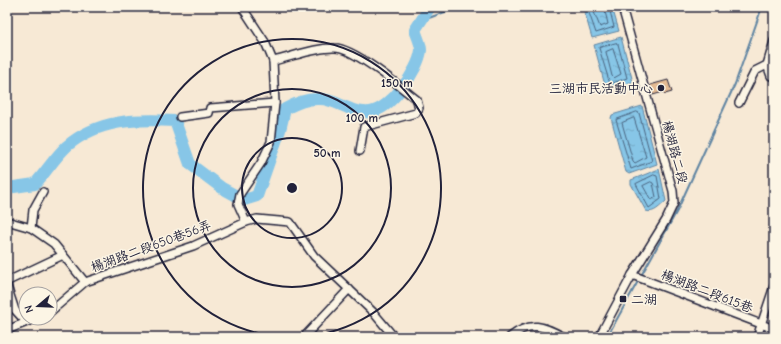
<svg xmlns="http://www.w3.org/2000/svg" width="781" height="344" font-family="'Comic Neue','LXGW WenKai TC',sans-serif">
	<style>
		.water { fill: url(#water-ripples); stroke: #5f84a2 }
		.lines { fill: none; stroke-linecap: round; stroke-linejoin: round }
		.shore { stroke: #4a6480; stroke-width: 1 }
		.stream { stroke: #5f84a2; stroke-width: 2 }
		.river { stroke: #87c6e7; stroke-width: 12 }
		.building { fill: #e4bb94; stroke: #22223b }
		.minor-casing { stroke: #22223b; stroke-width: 10 }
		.minor { stroke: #fcf5e5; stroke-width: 7 }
		.ring { fill: none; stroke: #22223b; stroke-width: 2 }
		.poi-dot { fill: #22223b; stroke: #fcf5e5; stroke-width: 1.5 }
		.labels { text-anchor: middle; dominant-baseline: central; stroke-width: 3; stroke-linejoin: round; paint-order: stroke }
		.poi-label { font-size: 13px; fill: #22223b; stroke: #fcf5e5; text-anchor: end }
		.street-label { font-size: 13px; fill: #22223b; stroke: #fcf5e5 }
		.centre { fill: #22223b; stroke: #fcf5e5; stroke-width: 2 }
		.ring-label { font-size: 12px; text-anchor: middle; font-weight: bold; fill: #22223b; stroke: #fcf5e5; stroke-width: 3; stroke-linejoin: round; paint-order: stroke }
	</style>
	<defs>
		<pattern id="water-ripples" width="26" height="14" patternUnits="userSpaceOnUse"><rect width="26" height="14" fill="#87c6e7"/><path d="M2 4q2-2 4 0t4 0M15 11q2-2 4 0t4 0" fill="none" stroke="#74aac7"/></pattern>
	</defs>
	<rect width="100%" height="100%" fill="#f7e9d5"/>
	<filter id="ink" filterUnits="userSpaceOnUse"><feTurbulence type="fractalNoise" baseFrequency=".025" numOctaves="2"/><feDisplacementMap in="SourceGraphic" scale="8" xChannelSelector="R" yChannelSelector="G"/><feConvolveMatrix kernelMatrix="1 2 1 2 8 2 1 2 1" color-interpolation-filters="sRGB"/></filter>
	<g filter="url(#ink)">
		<!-- water -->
		<g class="water">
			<polygon points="583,7 612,7 619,31 592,38"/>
			<polygon points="621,37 633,82 606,89 594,45"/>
			<polygon points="642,106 657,164 629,174 626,172 611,118 612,115"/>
			<path d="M659 169 666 201C660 206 654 214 646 211L631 184V180Z"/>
		</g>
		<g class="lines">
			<!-- shore -->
			<g class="shore">
				<polyline points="587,7 596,33 614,27 609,7"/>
				<polyline points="592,7 600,27 608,24 604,7"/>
				<polygon points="616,43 618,44 627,78 610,84 599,48"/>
				<polygon points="613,49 621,74 614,78 612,76 606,52"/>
				<polygon points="637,112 639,113 652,161 631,169 616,120"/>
				<polygon points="634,118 646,157 635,163 633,161 622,123"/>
				<polygon points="654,175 657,176 661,199 649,208 636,184"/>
				<polygon points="651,182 653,183 656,197 651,200 643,186"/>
			</g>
			<!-- stream -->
			<g class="stream">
				<polyline points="421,21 458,7"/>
				<polyline points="607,337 677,211 735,84 762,7"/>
			</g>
			<!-- river -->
			<path class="river" d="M7 188 35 184C46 172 55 157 67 146 99 119 135 119 175 121L190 164 222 188 244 200 257 196 280 130 285 109C296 103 307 98 320 99 337 99 350 114 370 112 390 110 419 70 421 50 421 44 417 36 415 30L430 7"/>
		</g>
		<!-- building -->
		<polygon class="building" points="668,80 672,92 665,94 663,92 653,95 650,85"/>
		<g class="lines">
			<defs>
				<g id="minor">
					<polyline points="242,7 265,42 273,61 275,103 271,142 261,163 240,194 238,204 246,222 257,219 290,222 314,256 373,312 394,337"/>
					<polyline points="774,41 767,65 771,76 774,77"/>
					<path d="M273 61C292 57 316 47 335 48 354 48 401 87 417 100L419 108 416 113 364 127 360 151"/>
					<polyline points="739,103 755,71 767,65"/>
					<polyline points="180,117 209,113 210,108 275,103"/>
					<polyline points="7,221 31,228 54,244 85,282"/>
					<polyline points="31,228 33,210 43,192"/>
					<polyline points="632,275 774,329"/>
					<polyline points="7,283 8,281 63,255"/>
					<polyline points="7,286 15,310 26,322"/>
					<polyline points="50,312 85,282 193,246 246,222"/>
					<polyline points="7,330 37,318"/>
					<polyline points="304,337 349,289"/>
					<path d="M510 337C531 320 543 326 564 337"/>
					<polyline points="599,337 632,275 666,220 674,203 673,191 622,7"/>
					<polyline points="757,337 774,286"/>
				</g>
			</defs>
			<!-- minor casing -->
			<use href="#minor" class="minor-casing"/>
			<!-- minor -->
			<use href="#minor" class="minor"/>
		</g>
	</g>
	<!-- distance rings -->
	<g class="ring">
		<circle cx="292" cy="188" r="50"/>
		<circle cx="292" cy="188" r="99"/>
		<path d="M291 337A149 149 0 1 1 293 337"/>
	</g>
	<!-- markers -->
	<g class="poi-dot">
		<circle cx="661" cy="88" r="4"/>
		<rect x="619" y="295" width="8" height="8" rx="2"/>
	</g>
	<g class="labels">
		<!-- poi labels -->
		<g class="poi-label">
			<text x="653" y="88">三湖市民活動中心</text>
			<text x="631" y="299" text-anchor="start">二湖</text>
		</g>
		<!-- street labels -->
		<g class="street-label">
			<text transform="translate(675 152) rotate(75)">楊湖路二段</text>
			<text transform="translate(151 246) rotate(-20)">楊湖路二段650巷56弄</text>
			<text transform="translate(707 291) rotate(21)">楊湖路二段615巷</text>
		</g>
	</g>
	<circle cx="292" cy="188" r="6" class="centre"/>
	<g class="ring-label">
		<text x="397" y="87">150 m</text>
		<text x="362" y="122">100 m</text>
		<text x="327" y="157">50 m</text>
	</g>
	<!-- margin -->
	<rect width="781" height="344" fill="none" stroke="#fcf5e5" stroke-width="24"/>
	<rect x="12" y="12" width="757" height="320" fill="none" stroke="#22223b" stroke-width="1.5" filter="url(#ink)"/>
	<!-- north arrow -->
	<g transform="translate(38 306) rotate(251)"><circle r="19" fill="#fcf5e5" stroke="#a5a1a1"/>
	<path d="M0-3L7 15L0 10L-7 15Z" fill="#22223b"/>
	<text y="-6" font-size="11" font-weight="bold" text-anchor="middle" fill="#22223b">N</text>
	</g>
</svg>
